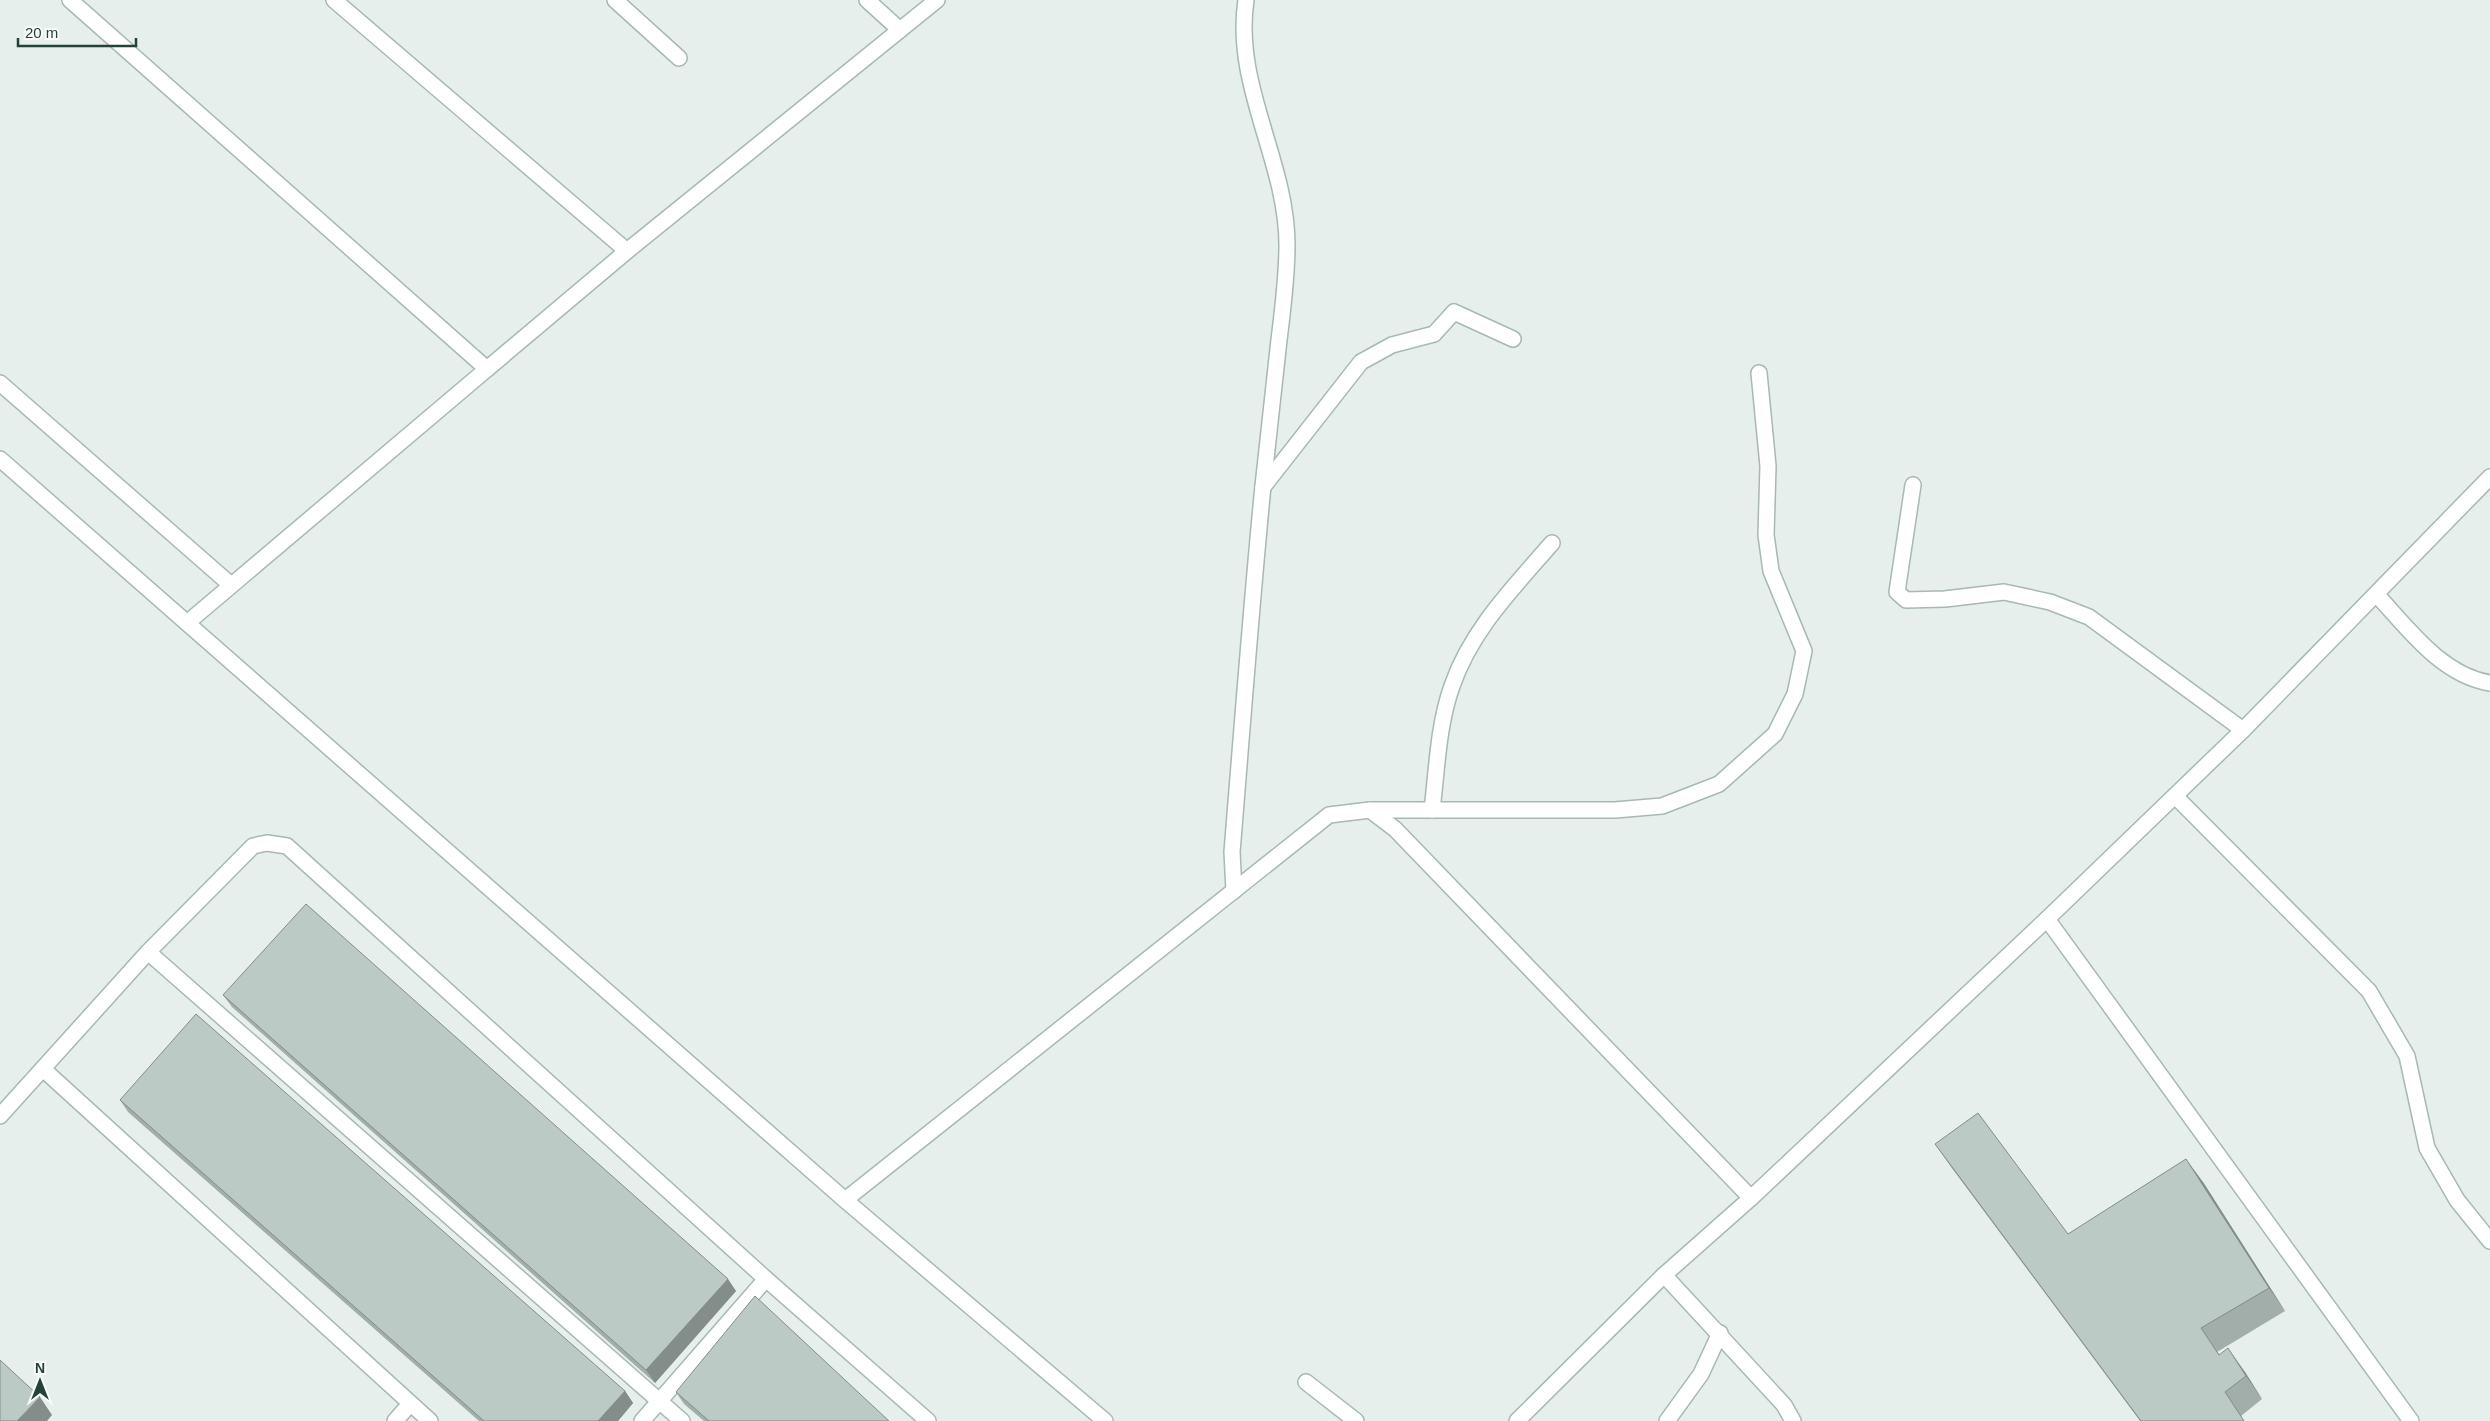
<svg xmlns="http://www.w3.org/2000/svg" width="2490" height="1421" font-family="Helvetica,sans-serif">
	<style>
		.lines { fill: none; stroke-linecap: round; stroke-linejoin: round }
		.minor-casing { stroke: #a8b8b2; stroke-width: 18 }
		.minor { stroke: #fff; stroke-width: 15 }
		.wall { fill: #a1aea9 }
		.shaded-wall { fill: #838d89 }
		.building { fill: #bbcac4; stroke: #838d89 }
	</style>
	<rect width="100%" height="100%" fill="#e6efeb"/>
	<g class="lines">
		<defs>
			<g id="minor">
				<polyline points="70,0 487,369 627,251 937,0"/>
				<polyline points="334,0 627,251"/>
				<polyline points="615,0 679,58"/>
				<polyline points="867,0 900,30"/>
				<polyline points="0,383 231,585"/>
				<polyline points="0,459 845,1200 1105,1421"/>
				<polyline points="1913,485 1897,592 1906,600 1945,599 2004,592 2050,602 2089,617 2243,730"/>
				<polyline points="1263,487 1361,362 1392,345 1434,334 1454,312 1513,339"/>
				<path d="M2376 594C2408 628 2441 675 2490 683"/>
				<polyline points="187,623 487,369"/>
				<polyline points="2175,796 2369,991 2407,1056 2427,1148 2457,1200 2490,1241"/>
				<polyline points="1370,810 1615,810 1662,806 1719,784 1775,734 1795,694 1804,651 1771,571 1766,535 1768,466 1759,373"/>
				<path d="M1432 810C1437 769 1438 725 1452 686 1471 630 1514 587 1552 543"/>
				<path d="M1234 891 1232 852C1242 730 1251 608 1263 486 1268 437 1274 389 1279 340 1283 308 1287 277 1287 245 1287 161 1233 85 1246 0"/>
				<polyline points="2047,919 2411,1421"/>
				<polyline points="148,952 682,1421"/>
				<polyline points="43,1069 430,1421"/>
				<polyline points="0,1116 148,952 253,846 267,843 287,846 766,1279 928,1421"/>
				<polyline points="845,1200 1329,815 1370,810 1395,829 1751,1198"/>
				<polyline points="1664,1275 1784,1405 1793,1421"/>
				<polyline points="1306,1382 1356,1421"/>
				<polyline points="395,1421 410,1404"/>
				<polyline points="642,1421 766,1279"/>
				<polyline points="1517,1421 1664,1275 1751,1198 2047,919 2243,730 2490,477"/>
				<polyline points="1667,1421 1701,1374 1720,1333"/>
			</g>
		</defs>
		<!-- minor casing -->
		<use href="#minor" class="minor-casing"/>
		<!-- minor -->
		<use href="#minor" class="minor"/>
	</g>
	<!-- wall -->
	<g class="wall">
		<polygon points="223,995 736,1291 655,1383 232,1007"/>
		<polygon points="120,1100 625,1391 633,1403 618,1421 479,1421 128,1112"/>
		<polygon points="1935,1144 2068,1234 2203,1182 2285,1311 2217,1352 2220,1355 2245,1372 2262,1399 2241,1416 2244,1421 2140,1421 1951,1167"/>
		<polygon points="676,1392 889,1421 704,1421 684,1404"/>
	</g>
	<!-- shaded-wall -->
	<g class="shaded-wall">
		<polygon points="2186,1159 2203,1182 2285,1311 2269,1288"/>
		<polygon points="728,1279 736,1291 655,1383 646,1370"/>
		<polygon points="2228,1348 2245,1372 2262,1399 2246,1376"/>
		<polygon points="625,1391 633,1403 618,1421 598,1421"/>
		<polygon points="40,1397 52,1415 47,1421 17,1421"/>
	</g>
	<!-- building -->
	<g class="building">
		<polygon points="306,904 728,1279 646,1370 223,995"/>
		<polygon points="196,1014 625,1391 598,1421 484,1421 120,1100"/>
		<polygon points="1978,1113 2068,1234 2186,1159 2269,1288 2201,1328 2219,1355 2228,1348 2246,1376 2225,1392 2244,1421 2141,1421 1935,1144"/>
		<polygon points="755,1296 889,1421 709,1421 676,1392"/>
		<polygon points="0,1360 40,1397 17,1421 0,1421"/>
	</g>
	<!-- north arrow -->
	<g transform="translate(40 1381)" stroke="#f7fbf9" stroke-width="4" paint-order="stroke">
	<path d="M0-4L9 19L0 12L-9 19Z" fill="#24423a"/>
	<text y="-8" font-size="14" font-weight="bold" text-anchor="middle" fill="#24423a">N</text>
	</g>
	<!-- scale -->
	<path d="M18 38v8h118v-8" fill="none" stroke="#24423a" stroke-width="2.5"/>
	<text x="25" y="38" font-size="15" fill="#24423a" stroke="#f7fbf9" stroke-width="4" paint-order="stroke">20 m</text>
</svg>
